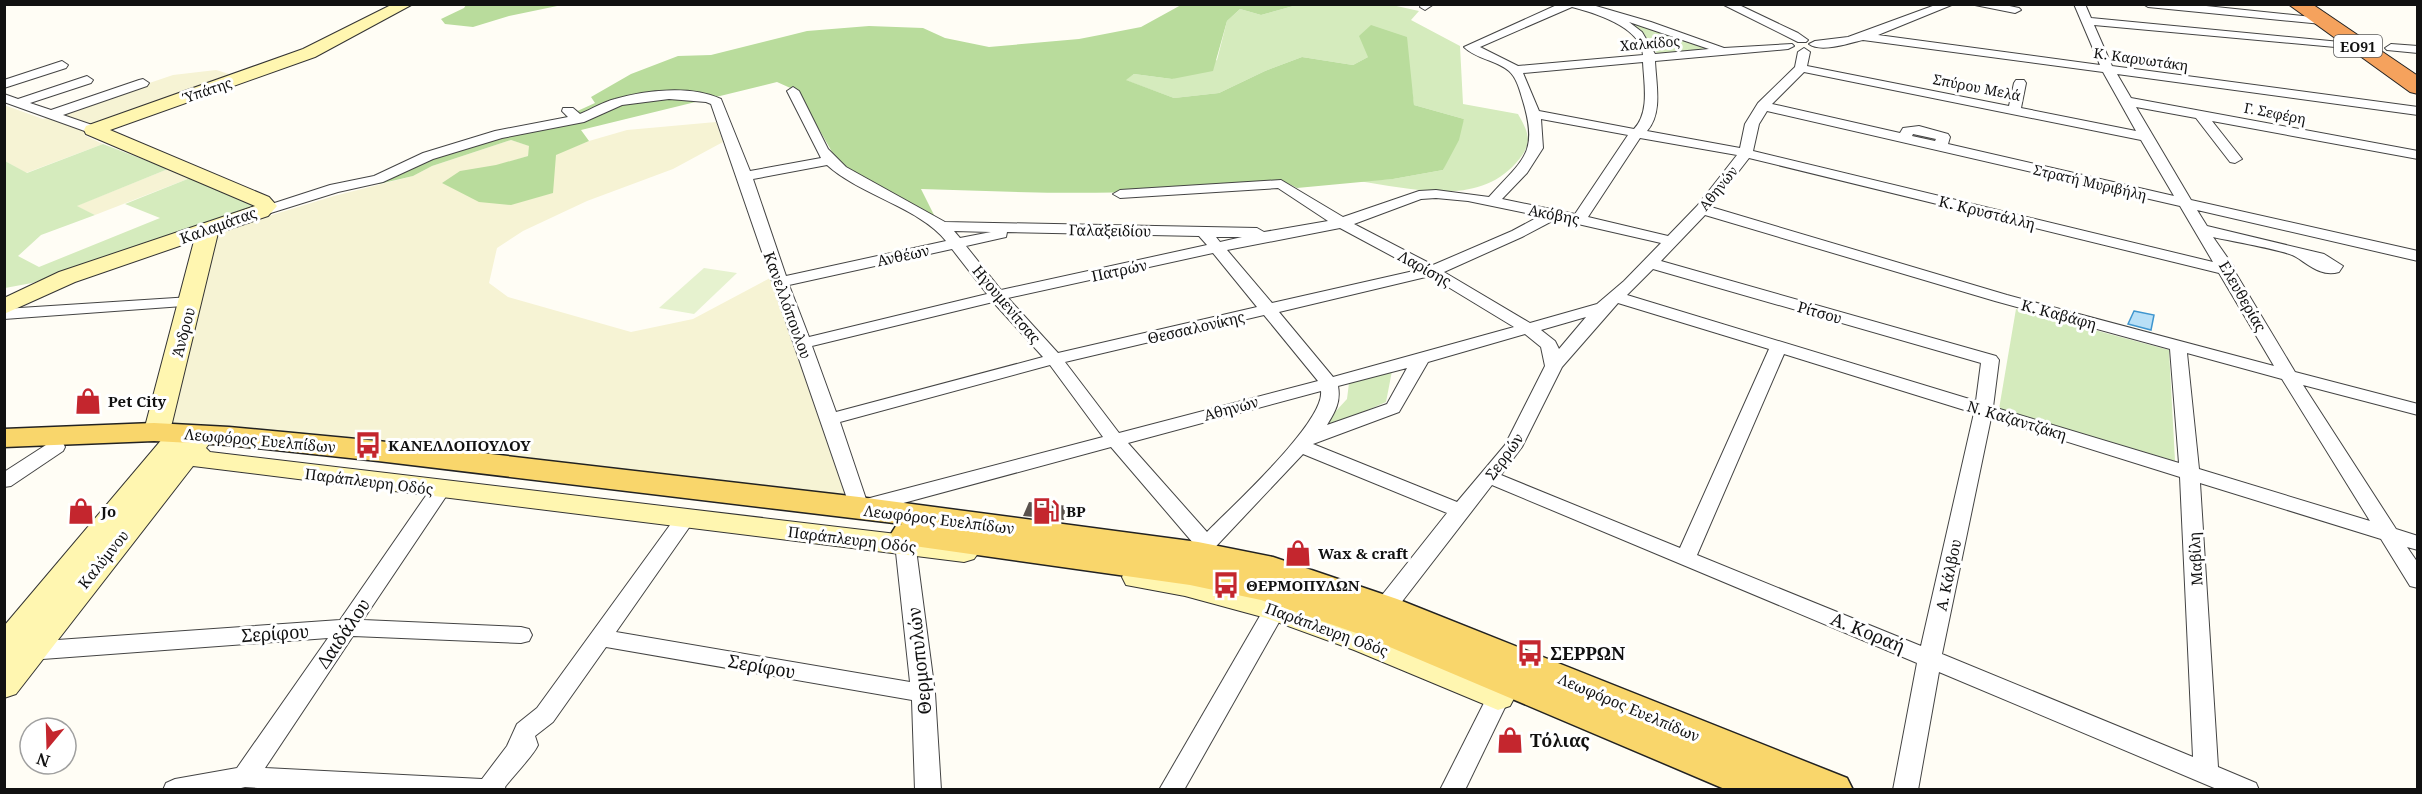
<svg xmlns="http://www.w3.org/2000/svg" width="2422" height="794" font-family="'Noto Serif',serif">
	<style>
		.farmland { fill: #f6f3d4 }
		.green { fill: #d5ebbd }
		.forest { fill: #b9dc9c }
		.pitch { fill: #e6f2cf }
		.water { fill: #b9e0f7; stroke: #3f96cf; stroke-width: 1.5 }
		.building { fill: #5a524d }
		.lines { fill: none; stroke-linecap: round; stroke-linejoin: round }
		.street-casing { stroke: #444; stroke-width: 2 }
		.secondary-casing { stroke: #333; stroke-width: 2 }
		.primary-casing { stroke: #222; stroke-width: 3 }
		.highway-casing { stroke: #222; stroke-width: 2 }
		.street { fill: #fff; fill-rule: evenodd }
		.secondary { fill: #fff6b0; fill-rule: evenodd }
		.primary { fill: #f9d66b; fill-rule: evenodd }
		.highway { fill: #f5a25d; fill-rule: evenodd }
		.labels { text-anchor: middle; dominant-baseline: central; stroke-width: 6; stroke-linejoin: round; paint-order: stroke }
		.far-street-label { font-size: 14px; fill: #111; stroke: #fff }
		.shield { fill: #fff; stroke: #585858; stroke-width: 1.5 }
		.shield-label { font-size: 14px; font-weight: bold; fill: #111 }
		.street-label { font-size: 15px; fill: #111; stroke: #fff }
		.poi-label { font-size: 15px; font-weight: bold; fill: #111; stroke: #fff; text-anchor: start }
		.near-street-label { font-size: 18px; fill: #111; stroke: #fff }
		.near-poi-label { font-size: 18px; font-weight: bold; fill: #111; stroke: #fff; text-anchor: start }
	</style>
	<rect width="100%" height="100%" fill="#fffdf5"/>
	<!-- farmland -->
	<g class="farmland">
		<polygon points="216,70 242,78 84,135 103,144 26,173 5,161 4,105 43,119 173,75"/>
		<polygon points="716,122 723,142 673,169 587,201 523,231 497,248 489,283 508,297 631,332 693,319 770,278 847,499 331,435 170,424 213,233 334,196 413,176 432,166 511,140 530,146 528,156 442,183 556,154 589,141 627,130"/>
		<polygon points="168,169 190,178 95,215 76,206"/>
	</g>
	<!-- green -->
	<g class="green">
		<path d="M1297 5H1392L1419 11 1411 20 1460 46 1463 104 1518 114C1530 135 1533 144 1516 163 1476 208 1410 188 1358 181L1393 179 1443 170 1464 119 1414 105 1410 77 1368 57 1353 65 1302 57 1265 71 1219 93 1174 98 1125 80 1134 74 1172 79 1217 60 1227 21 1240 9 1261 15Z"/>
		<polygon points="1621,19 1713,50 1658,55 1644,34"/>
		<polygon points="103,144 168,169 77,206 95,215 41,235 18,256 39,267 160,218 125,204 190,178 255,205 254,209 215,225 32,283 5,288 5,161 27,173"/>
		<polygon points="2016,309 2169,350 2175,461 1999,409"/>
		<polygon points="1392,371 1386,402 1316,433 1347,399 1349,383"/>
	</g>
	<!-- forest -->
	<g class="forest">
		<polygon points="466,5 466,4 562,5 509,16 473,27 445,24 441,19 464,8"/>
		<path d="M1181 5H1297L1261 15 1240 9 1227 21 1213 71 1172 79 1134 74 1126 80 1174 98 1219 93 1265 71 1302 57 1353 65 1368 57 1359 36 1371 25 1407 37 1414 105 1464 119 1459 140 1443 170 1393 179 1297 188C1273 174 1242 184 1216 186 1118 197 1020 192 921 189L936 219 839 164 797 91 777 82 581 130 589 141 556 155 553 193 511 205 479 202 442 183 460 171 496 165 528 156 529 146 511 140 432 166 413 176 379 184 375 181 388 172 484 134 522 128 562 118 595 103 591 97 631 74 678 56 711 55 807 31 869 26 923 28 945 38 989 47 1079 39 1141 27Z"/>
	</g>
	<!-- pitch -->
	<polygon class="pitch" points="704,268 737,273 694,314 659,308"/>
	<!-- water -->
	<polygon class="water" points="2134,311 2154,315 2151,330 2128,324"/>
	<!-- building -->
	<polygon class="building" points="1029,502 1069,506 1064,520 1023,516"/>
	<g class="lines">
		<defs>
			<g id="street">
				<polygon points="1421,4 1434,4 1425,10 1420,7"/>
				<path d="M1559 4H1589L1651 22 1724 48 1792 44 1794 46 1788 49 1655 61C1656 84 1663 113 1647 131L1740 148 1745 124 1758 103 1795 67 1798 52 1804 48 1810 52 1807 66 2009 106 2014 83 2016 80H2024L2026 83 2021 108 2136 131 2103 72 1863 40C1849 43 1821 53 1809 44L1815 41 1848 37 1938 4H1954L1878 35 2100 65 2074 4H2085L2091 18 2361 44 2363 46 2357 49 2094 25 2112 66 2418 107V115L2117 74 2131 98 2418 151V159L2212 121 2242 159 2235 163 2230 162 2196 118 2136 107 2191 200 2418 251V261L2197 210 2207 226 2324 254 2343 266 2339 272C2321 277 2309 265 2296 257 2286 250 2229 241 2213 237L2236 270 2235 272 2295 372 2418 404V415L2303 385 2396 529 2418 536V550L2407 547 2418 563V588L2410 586 2381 539 2200 483 2218 767 2256 783 2259 790H2219L1939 672 1918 790H1893L1917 663 1492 485 1387 621 1379 623 1371 621 1368 615 1371 609 1447 513 1303 454 1205 558 1198 560 1191 558 1188 553 1194 544 1111 447 859 515 852 513 711 104 706 102 669 99 622 105 584 122 502 138 433 159 383 182 338 192 261 216 254 212 256 209 330 185 374 176 423 153 495 131 568 117 562 111 563 108H573L580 114C592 109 603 102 615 99 646 90 691 85 721 99L750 171 821 158 787 91 793 87 799 91 828 149 846 167 945 222 1257 228 1264 232 1328 221 1278 188 1120 198 1113 194 1120 190 1281 180 1343 217 1419 191 1436 190 1489 197C1523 159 1539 154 1523 101 1520 91 1517 78 1509 71 1496 60 1476 59 1464 47ZM1572 7C1595 13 1641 27 1643 55L1518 66 1480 47ZM1629 22 1709 49 1655 54 1642 32ZM1643 62C1644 84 1650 112 1634 129L1539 111 1523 73ZM1804 72 2141 140 2174 196 1948 144 1950 137 1948 134 1919 126 1903 128 1900 133 1772 104ZM1767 111 2180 206 2213 262 1753 151 1759 124ZM1541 119 1628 135 1575 214 1502 199 1527 173 1543 148ZM1913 134 1936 139 1935 141 1912 136ZM1640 138 1737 155 1697 206 1668 236 1588 217ZM1749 158 2219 273 2274 366 2007 295 1711 207ZM827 165C860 195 920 208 946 241L786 276 753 179ZM1436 198 1468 201 1540 216 1512 231 1433 265 1354 224 1421 199ZM1705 215 1995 301 2170 349 2179 463 1993 407 1999 360 1996 356 1661 261ZM1556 219 1661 243 1624 281 1597 304 1530 323 1444 272 1522 237ZM1340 228 1418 270 1272 303 1227 250ZM954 231 991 232 960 238ZM1007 232 1199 236 1207 245 1001 290 966 246 1006 237ZM1216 237H1242L1220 242ZM952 249 987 294 809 337 789 285ZM1213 253 1257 307 1058 353 1008 298ZM1653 269 1981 363 1976 401 1627 295ZM1430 276 1514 327 1333 377 1279 312ZM993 302 1043 357 836 412 812 346ZM1618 303 1769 349 1680 548 1501 475 1522 447 1562 367ZM1264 315 1318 381 1119 433 1065 362ZM1586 317 1559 349 1555 341 1541 330ZM1525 334 1541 347 1545 366 1505 445 1457 502 1313 444 1399 412 1428 362ZM2187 353 2282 379 2370 521 2199 469ZM1784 354 1974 413 1921 646 1697 555ZM1050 365 1103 437 866 499 840 422ZM1407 368 1387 404 1327 425C1335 412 1341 402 1338 386ZM1321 391C1325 422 1231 507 1207 532L1128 443ZM1991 418 2180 477 2193 757 1942 654Z"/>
				<polygon points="1722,4 1737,4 1798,33 1808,40 1806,42 1798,42"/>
				<polygon points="1970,4 2000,4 2019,8 2021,10 2015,13"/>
				<polygon points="2143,4 2187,4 2322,18 2328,21 2322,24 2148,7"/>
				<polygon points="2391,44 2418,46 2418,53 2387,50 2385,48"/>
				<polygon points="62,61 68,65 66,68 4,88 4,80"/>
				<polygon points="87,76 93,80 91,83 30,103 51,110 139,80 143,79 149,83 147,86 63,115 98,127 100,130 93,134 4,102 4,94 18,99"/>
				<polygon points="191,297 197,299 199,302 197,305 4,319 4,309"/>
				<polygon points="56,441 63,443 65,447 63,451 11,486 4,487 4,472 49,443"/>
				<path d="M441 483 448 484 451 489 363 620 521 627 529 629 532 635 529 641 521 643 353 636 265 768 482 779 507 746 517 724 537 708 678 514 685 512 692 514 695 519 616 632 910 682 894 534 897 529 904 527 911 529 914 534 935 693 941 790H915L912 700 606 647 553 722 535 736 538 745C533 756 514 775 505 787L506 790H286L245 787 233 790H163L166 783 175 779 237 768 328 638 29 660 21 657 18 651 21 645 29 642 340 620 434 484Z"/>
				<polygon points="1276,600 1284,602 1287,608 1184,790 1159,790 1268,602"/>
				<polygon points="1498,688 1506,691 1510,697 1465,790 1440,790 1490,691"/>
			</g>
			<g id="secondary">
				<path d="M393 4H413L315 57 110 130 269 197 277 206 268 216 218 233 172 423 166 434C173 425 179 424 190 427L192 430 202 428 211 430 215 436 206 448 210 452 964 542 974 545 979 552 974 559 964 562 193 466 16 694 4 698V626L163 438 154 440 145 438 141 432 146 423 194 241 75 282 4 314V298L59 272 255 206 86 134 84 130 86 126 303 49Z"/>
				<path d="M1137 566C1261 588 1375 632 1491 680L1495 672 1507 668 1519 672 1523 681 1510 706 1498 710 1354 650 1266 618 1185 596 1126 585 1122 577 1126 569Z"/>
			</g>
			<polygon id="primary" points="154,423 229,427 378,441 859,497 1198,542 1273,557 1397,599 1847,778 1853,790 1727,790 1359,634 1261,600 1190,585 907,545 896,542 891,534 896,526 902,524 378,461 229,445 154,441 4,447 4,429"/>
			<polygon id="highway" points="2288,4 2312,4 2418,76 2418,94 2410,92"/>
		</defs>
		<!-- street casing -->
		<use href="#street" class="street-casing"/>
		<!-- secondary casing -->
		<use href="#secondary" class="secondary-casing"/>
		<!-- primary casing -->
		<use href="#primary" class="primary-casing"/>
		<!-- highway casing -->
		<use href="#highway" class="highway-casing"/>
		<!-- street -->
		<use href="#street" class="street"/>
		<!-- secondary -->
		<use href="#secondary" class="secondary"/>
		<!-- primary -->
		<use href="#primary" class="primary"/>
		<!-- highway -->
		<use href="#highway" class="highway"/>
	</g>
	<!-- icons -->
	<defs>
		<symbol id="shop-bare" viewBox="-9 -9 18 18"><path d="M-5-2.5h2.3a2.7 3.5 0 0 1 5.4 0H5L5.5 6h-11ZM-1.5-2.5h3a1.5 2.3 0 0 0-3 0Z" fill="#c4262e" stroke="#fff" stroke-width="2.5" paint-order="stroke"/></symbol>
		<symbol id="bus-bare" viewBox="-9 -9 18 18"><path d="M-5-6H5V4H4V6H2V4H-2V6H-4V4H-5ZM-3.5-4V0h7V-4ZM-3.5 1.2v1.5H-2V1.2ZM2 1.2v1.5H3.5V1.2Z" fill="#c4262e" stroke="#fff" stroke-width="2.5" paint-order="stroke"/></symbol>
		<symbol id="fuel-bare" viewBox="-9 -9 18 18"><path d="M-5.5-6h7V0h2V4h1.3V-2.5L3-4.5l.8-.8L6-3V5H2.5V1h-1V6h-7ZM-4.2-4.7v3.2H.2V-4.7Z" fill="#c4262e" stroke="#fff" stroke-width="2.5" paint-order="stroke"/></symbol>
	</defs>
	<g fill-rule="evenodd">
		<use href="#shop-bare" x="69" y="382" width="38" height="38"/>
		<use href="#bus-bare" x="349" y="426" width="38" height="38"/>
		<use href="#shop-bare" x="62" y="492" width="38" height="38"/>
		<use href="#fuel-bare" x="1027" y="492" width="38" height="38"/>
		<use href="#shop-bare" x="1279" y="534" width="38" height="38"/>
		<use href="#bus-bare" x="1207" y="566" width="38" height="38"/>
		<use href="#bus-bare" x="1511" y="634" width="38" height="38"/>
		<use href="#shop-bare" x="1491" y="721" width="38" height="38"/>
	</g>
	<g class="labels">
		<!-- far-street labels -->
		<g class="far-street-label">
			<text transform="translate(1650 43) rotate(-5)">Χαλκίδος</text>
			<text transform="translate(2141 59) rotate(8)">Κ. Καρυωτάκη</text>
			<text transform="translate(1977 87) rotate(11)">Σπύρου Μελά</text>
			<text transform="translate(207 90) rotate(-19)">Ύπάτης</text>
			<text transform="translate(2275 113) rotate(11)">Γ. Σεφέρη</text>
			<text transform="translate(2090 182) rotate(13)">Στρατή Μυριβήλη</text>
			<text transform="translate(1718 188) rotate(-51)">Αθηνών</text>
		</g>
		<!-- shield labels -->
		<rect class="shield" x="2334" y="35" width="48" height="22" rx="4.5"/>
		<g class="shield-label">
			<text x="2358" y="46">ΕΟ91</text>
		</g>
		<!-- street labels -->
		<g class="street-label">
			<text transform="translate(1987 212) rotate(14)">Κ. Κρυστάλλη</text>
			<text transform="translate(1554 214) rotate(11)">Ακόβης</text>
			<text transform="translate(218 225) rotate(-20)">Καλαμάτας</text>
			<text transform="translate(1110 230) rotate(1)">Γαλαξειδίου</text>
			<text transform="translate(903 255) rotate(-12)">Ανθέων</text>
			<text transform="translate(1425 268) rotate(29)">Λαρίσης</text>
			<text transform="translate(1119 270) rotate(-12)">Πατρών</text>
			<text transform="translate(2243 296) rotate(60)">Ελευθερίας</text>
			<text transform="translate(1007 304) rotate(50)">Ηγουμενίτσας</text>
			<text transform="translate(788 305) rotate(70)">Κανελλόπουλου</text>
			<text transform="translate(1820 312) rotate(16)">Ρίτσου</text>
			<text transform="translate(2059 314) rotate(15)">Κ. Καβάφη</text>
			<text transform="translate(1196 327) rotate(-13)">Θεσσαλονίκης</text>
			<text transform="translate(183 332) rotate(-75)">Άνδρου</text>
			<text transform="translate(1231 408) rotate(-15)">Αθηνών</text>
			<text transform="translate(2017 420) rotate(17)">Ν. Καζαντζάκη</text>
			<text transform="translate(260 440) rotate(5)">Λεωφόρος Ευελπίδων</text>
			<text transform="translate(1504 456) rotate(-54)">Σερρών</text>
			<text transform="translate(369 481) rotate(7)">Παράπλευρη Οδός</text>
			<text transform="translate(939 519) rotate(7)">Λεωφόρος Ευελπίδων</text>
			<text transform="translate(852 539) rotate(7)">Παράπλευρη Οδός</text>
			<text transform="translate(103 559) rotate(-51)">Καλύμνου</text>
			<text transform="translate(2195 559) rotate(-93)">Μαβίλη</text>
			<text transform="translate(1948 575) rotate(-78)">A. Κάλβου</text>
			<text transform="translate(1327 629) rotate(20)">Παράπλευρη Οδός</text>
			<text transform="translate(1629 707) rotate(23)">Λεωφόρος Ευελπίδων</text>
		</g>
		<!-- poi labels -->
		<g class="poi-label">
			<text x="108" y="401">Pet City</text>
			<text x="388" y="445">ΚΑΝΕΛΛΟΠΟΥΛΟΥ</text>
			<text x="101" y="511">Jo</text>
			<text x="1066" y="511">BP</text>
			<text x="1318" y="553">Wax &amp; craft</text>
			<text x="1246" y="585">ΘΕΡΜΟΠΥΛΩΝ</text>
		</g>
		<!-- near-street labels -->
		<g class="near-street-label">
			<text transform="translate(1868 632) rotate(22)">Α. Κοραή</text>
			<text transform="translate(275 633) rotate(-4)">Σερίφου</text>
			<text transform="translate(343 633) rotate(-56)">Δαιδάλου</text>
			<text transform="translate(919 661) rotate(-96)">Θερμοπυλών</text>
			<text transform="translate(762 666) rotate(10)">Σερίφου</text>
		</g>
		<!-- near-poi labels -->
		<g class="near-poi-label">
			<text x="1550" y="653">ΣΕΡΡΩΝ</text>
			<text x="1530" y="740">Τόλιας</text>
		</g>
	</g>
	<!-- border -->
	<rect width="2422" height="794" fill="none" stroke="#111111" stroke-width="12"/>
	<!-- north arrow -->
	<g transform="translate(48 746) rotate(199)"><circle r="28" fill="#ffffff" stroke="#a0a0a0" stroke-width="1.5"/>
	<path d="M0-4.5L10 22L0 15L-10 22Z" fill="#c4262e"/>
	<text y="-9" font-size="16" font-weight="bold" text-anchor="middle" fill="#111111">N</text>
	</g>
</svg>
